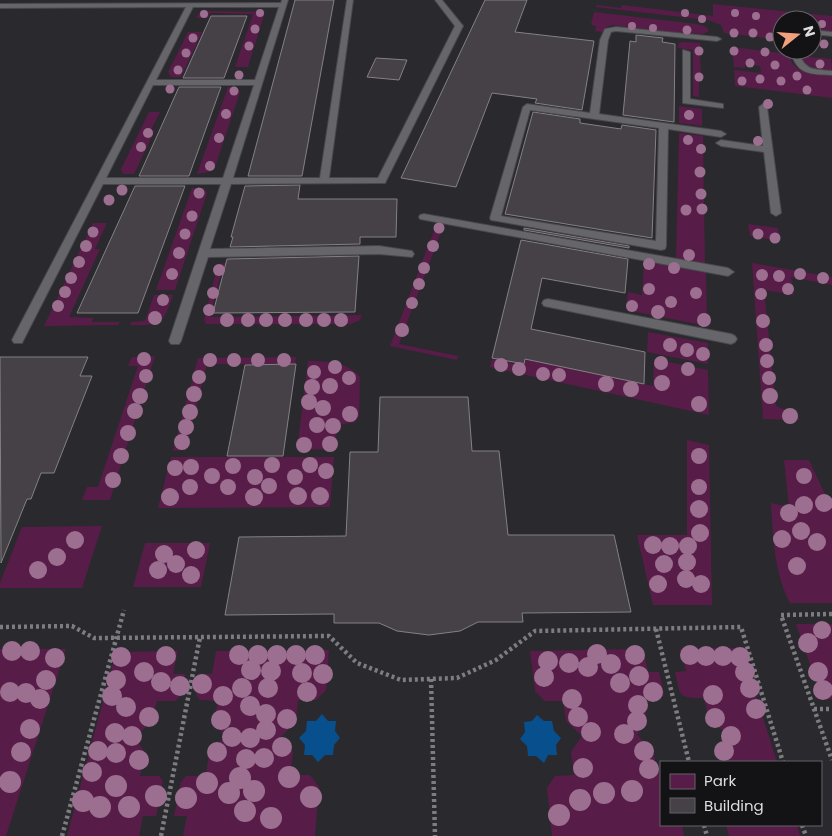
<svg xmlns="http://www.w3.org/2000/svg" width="832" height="836" font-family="Poppins,sans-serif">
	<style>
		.green { fill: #571d48 }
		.water { fill: #084f8d }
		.building { fill: #454146; stroke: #848086 }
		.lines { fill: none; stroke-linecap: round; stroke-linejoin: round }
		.service-casing { stroke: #48474b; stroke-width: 2 }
		.path { stroke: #7d7c80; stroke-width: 4.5; stroke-dasharray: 3 3; stroke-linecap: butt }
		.service { fill: #66656a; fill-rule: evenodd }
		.tree { fill: #9c6f90 }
	</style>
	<rect width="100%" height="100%" fill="#2a292e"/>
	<!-- green -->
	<g class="green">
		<polygon points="713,4 832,16 832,32 812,29 812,20 782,20 782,40 724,33 721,25 708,20 596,7 596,5 621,8 622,5 713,16"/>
		<polygon points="204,11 265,12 248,67 235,67 253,14 210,13 208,18 196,18 199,13"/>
		<polygon points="594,12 697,24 706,27 709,31 703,34 686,33 686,34 612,25 606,27 603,32 595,31 596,26 591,25"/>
		<polygon points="188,32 202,32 181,77 171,77 168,72"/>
		<polygon points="684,42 700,43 701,81 699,81 699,97 693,96 693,50 678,48 679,43"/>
		<path d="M732 47 789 54C793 75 814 74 832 76V98L735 86 734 70 761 73 760 66 745 64V68L734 67Z"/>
		<polygon points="801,56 831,59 832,71 815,68 803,63"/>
		<polygon points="228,87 237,88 240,92 215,167 209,172 197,174"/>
		<polygon points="679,106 702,109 702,126 679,123"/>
		<polygon points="149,112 160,112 151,130 155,130 134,174 123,174 121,169"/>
		<polygon points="679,133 703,136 705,264 676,259"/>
		<polygon points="192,188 204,188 207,193 175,290 156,290"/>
		<polygon points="93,223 107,223 95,249 100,249 69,317 93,318 92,322 120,322 118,325 44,326"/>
		<polygon points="437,223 444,224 399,344 458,356 457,360 390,346"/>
		<polygon points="748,224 778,228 780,241 750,236"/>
		<polygon points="644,261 706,273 707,326 626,310 628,292 642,295"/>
		<polygon points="229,262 240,269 222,269 210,317 362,315 360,320 351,324 206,324 204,320 217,268 221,264"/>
		<polygon points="752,263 832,277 832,285 791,277 794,295 764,290 776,406 798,415 799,420 763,419"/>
		<path d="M154 295H173C163 324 162 326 130 325L131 322 145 321Z"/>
		<polygon points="648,332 708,343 708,364 647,352"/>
		<polygon points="155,356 110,500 82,500 87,487 98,487 138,366 128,366 132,357"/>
		<polygon points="296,357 295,364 207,364 185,450 173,451 198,358"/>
		<polygon points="492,359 524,366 526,359 653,386 654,359 708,370 709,415 490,367"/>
		<path d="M308 361C327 361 348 362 360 377L359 416 355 422 338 425 334 449 297 450Z"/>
		<polygon points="687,440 709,445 712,605 653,605 637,535 687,535"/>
		<polygon points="171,457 334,457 330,507 158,508"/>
		<path d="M784 460H809L832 509V603H790C774 573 773 537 771 503L789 507Z"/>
		<polygon points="102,526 82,588 0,588 0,583 22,527"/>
		<polygon points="145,543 210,543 201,587 133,587"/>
		<polygon points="796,624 832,624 832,699 822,699"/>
		<path d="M741 648 777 762H722L718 750 727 734 709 719 704 698C677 698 681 697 675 672L686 671 680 649Z"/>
		<polygon points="0,649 66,649 6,836 0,836"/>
		<polygon points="643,649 648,672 659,672 664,694 660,699 643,699 647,720 637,735 653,751 658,774 661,774 661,825 682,825 684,836 552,836 547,788 555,776 574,775 571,752 582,736 566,721 563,701 545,701 535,691 530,651"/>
		<polygon points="329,650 326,690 316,700 298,700 296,721 281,737 293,752 290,775 310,775 319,787 315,836 183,836 187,816 174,816 181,782 186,776 206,776 209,752 225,737 214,721 218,701 200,700 196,695 200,674 212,674 216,651"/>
		<polygon points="178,651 173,674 185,674 180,696 175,701 157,701 151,722 135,737 145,753 140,776 159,776 163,781 156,816 143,816 139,836 67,836 116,652"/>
		<polygon points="726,825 797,825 800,836 729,836"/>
	</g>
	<!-- water -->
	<g class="water">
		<polygon points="322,714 328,721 336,721 335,731 340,738 334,745 333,755 325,755 318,762 312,755 304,755 305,745 299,738 306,731 307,721 316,721"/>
		<polygon points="537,715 544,721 552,721 554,731 561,738 556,745 557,755 548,755 544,763 536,756 528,756 527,746 520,739 525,732 524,722 532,721"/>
	</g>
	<!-- building -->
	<g class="building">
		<polygon points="295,0 334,0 302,176 248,176"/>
		<polygon points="485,0 527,0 515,32 594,41 582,110 535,103 537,99 492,93 456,187 401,178"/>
		<polygon points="211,16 247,16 224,78 183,78"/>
		<polygon points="636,35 663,38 662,42 675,44 674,122 623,115 630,41 636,42"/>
		<polygon points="376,58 407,60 399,80 367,77"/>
		<polygon points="179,87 221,87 189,176 139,176"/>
		<polygon points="533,112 580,119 580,123 621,129 622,125 656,130 652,238 505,214"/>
		<polygon points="300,185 298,199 397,199 396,237 360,237 360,244 230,247 233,237 231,237 245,186"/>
		<polygon points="135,186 185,186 138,313 77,313"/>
		<polygon points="524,228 629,246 629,248 524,230"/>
		<polygon points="521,240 628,259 625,293 542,278 531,329 645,352 644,384 525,359 524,364 492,358"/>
		<polygon points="359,256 355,312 213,313 227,259"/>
		<polygon points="0,357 88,357 80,376 92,376 54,473 41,473 31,499 27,499 1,563"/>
		<polygon points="296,364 283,456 227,456 245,365"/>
		<polygon points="380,397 468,397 472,451 499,451 508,535 614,535 631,612 522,613 523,622 478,622 460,631 429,635 397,631 379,623 334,623 334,614 225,615 239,537 346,536 350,452 378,452"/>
	</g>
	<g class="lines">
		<defs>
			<g id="service">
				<path d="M282 0H288L233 178H320L347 0H353L329 178H378L455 26 435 0H442L463 26 385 183 231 184 210 249 379 246 412 251 414 254 412 257 379 254 208 257 181 341 179 344H171L169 341 221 184H103L22 343H14L12 340 186 7 0 8V4L281 3ZM193 7H279L255 80H156ZM153 85H254L223 178H106Z"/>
				<path d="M616 27 717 37 721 39 717 41 616 31 611 32 608 40 599 114 721 131 726 134 721 137 668 129 666 246 665 249 661 250 491 220 490 218 523 107 527 104 590 113 600 40 605 29ZM530 110 659 128 656 241 501 216Z"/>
				<polygon points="812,30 832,32 832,36 812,34"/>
				<polygon points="683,50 690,52 690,99 723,104 723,108 683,103"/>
				<path d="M790 50H798C804 71 813 69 832 71V75C809 74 797 75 790 50Z"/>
				<polygon points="763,104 767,107 781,213 776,216 771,213 764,152 721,146 716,143 721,140 763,146 759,107"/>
				<polygon points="424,214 728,268 734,272 728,276 420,219 419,217 420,215"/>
				<polygon points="548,299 731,334 735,336 737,339 735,342 731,344 544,306 542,303 544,300"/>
			</g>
		</defs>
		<!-- service casing -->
		<use href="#service" class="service-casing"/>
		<!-- path -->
		<g class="path">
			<polyline points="832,614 781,615 832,760"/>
			<polyline points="0,627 72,626 94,638 329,636 357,663 401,680 457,678 496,660 535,631 741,627 783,762"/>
			<polyline points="656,629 689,762"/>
			<polyline points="431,679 435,836"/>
			<polyline points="814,709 832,709"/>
			<polyline points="704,825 707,836"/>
			<polyline points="802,825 806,836"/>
			<polyline points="62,836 124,610"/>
			<polyline points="161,836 200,637"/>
		</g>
		<!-- service -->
		<use href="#service" class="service"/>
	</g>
	<!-- trees -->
	<g class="tree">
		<circle cx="260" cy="13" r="4"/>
		<circle cx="685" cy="13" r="4"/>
		<circle cx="735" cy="13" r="4"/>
		<circle cx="204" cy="14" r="4"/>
		<circle cx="756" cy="16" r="4"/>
		<circle cx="702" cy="19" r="4"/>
		<circle cx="822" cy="24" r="4"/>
		<circle cx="632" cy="26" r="4"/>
		<circle cx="653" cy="28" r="4"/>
		<circle cx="255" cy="29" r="4.5"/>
		<circle cx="687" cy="30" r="4.5"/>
		<circle cx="734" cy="33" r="4.5"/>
		<circle cx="753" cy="33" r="4.5"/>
		<circle cx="770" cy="37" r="4.5"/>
		<circle cx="193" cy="38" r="4.5"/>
		<circle cx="824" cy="44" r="4.5"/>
		<circle cx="249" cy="46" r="4.5"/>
		<circle cx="699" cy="51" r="4.5"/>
		<circle cx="734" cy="51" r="4.5"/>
		<circle cx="765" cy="52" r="4.5"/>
		<circle cx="186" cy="53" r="4.5"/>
		<circle cx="750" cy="63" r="4.5"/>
		<circle cx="820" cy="64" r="4.5"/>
		<circle cx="775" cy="65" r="4.5"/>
		<circle cx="178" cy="70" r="4.5"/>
		<circle cx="239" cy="75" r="4.5"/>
		<circle cx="797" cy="76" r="4.5"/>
		<circle cx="699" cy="77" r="4.5"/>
		<circle cx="760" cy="79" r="4.5"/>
		<circle cx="742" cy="81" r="4.5"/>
		<circle cx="781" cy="81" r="4.5"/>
		<circle cx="170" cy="89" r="4.5"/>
		<circle cx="807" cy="90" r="4.5"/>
		<circle cx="234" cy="91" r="4.5"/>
		<circle cx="768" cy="104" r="5"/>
		<circle cx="226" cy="114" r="5"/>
		<circle cx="689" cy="115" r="5"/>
		<circle cx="148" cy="133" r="5"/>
		<circle cx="219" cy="138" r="5"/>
		<circle cx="688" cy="140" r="5"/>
		<circle cx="758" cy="141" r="5"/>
		<circle cx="141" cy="147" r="5"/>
		<circle cx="701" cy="149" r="5"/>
		<circle cx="210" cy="166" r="5"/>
		<circle cx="700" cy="172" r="5.5"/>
		<circle cx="122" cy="190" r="5.5"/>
		<circle cx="199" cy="193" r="5.5"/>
		<circle cx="701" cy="194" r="5.5"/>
		<circle cx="109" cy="200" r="5.5"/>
		<circle cx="702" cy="209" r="5.5"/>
		<circle cx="686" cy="210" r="5.5"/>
		<circle cx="192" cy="216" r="5.5"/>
		<circle cx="439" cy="228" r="5.5"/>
		<circle cx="93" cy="232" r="5.5"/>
		<circle cx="185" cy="234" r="5.5"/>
		<circle cx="758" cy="234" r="5.5"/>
		<circle cx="775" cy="238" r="5.5"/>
		<circle cx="86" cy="246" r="6"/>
		<circle cx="433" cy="246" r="6"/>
		<circle cx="179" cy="253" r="6"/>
		<circle cx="689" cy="255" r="6"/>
		<circle cx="79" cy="262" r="6"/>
		<circle cx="649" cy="264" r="6"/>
		<circle cx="424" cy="268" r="6"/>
		<circle cx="674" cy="268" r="6"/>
		<circle cx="219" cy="270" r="6"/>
		<circle cx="172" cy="274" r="6"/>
		<circle cx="800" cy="274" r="6"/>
		<circle cx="762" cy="275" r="6"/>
		<circle cx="779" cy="276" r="6"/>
		<circle cx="71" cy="278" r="6"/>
		<circle cx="823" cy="278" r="6"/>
		<circle cx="419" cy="284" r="6"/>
		<circle cx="649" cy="289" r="6"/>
		<circle cx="788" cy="289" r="6"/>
		<circle cx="65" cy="292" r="6"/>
		<circle cx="213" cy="293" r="6"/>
		<circle cx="696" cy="293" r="6"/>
		<circle cx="761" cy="294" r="6"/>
		<circle cx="163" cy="300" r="6"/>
		<circle cx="671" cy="302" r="6"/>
		<circle cx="412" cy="303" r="6"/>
		<circle cx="58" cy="306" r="6"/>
		<circle cx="632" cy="306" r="6"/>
		<circle cx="209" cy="310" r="6"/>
		<circle cx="658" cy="312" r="7"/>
		<circle cx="155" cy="318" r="7"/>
		<circle cx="227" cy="320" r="7"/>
		<circle cx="248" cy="320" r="7"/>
		<circle cx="266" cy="320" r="7"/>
		<circle cx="285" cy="320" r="7"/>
		<circle cx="306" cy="320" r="7"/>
		<circle cx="324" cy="320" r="7"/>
		<circle cx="341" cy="320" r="7"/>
		<circle cx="704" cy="320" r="7"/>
		<circle cx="763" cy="321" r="7"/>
		<circle cx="402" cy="330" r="7"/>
		<circle cx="670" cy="345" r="7"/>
		<circle cx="766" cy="345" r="7"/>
		<circle cx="687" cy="350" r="7"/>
		<circle cx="703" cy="354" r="7"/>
		<circle cx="144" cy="359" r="7"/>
		<circle cx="210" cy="360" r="7"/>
		<circle cx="234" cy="360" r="7"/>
		<circle cx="258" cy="360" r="7"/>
		<circle cx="284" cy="360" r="7"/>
		<circle cx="767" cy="361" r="7"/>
		<circle cx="661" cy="363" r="7"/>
		<circle cx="501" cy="365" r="7"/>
		<circle cx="335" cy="367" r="7"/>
		<circle cx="519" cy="369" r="7"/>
		<circle cx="688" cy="369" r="7"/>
		<circle cx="314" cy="372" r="7"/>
		<circle cx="543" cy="374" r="7"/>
		<circle cx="559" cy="375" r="7"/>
		<circle cx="146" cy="376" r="7"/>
		<circle cx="199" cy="377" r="7"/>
		<circle cx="349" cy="378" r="7"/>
		<circle cx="769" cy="378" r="7"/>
		<circle cx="662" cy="383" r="8"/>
		<circle cx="606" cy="384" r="8"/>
		<circle cx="330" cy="386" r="8"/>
		<circle cx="312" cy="387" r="8"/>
		<circle cx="631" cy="389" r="8"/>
		<circle cx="194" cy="394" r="8"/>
		<circle cx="140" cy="396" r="8"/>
		<circle cx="770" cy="396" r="8"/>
		<circle cx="309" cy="402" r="8"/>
		<circle cx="699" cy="404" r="8"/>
		<circle cx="323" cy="408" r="8"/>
		<circle cx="135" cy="411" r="8"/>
		<circle cx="190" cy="412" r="8"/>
		<circle cx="350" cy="414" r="8"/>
		<circle cx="790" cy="416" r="8"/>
		<circle cx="317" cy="425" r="8"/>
		<circle cx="333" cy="426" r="8"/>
		<circle cx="186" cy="427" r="8"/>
		<circle cx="128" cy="433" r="8"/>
		<circle cx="182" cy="442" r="8"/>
		<circle cx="330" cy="444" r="8"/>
		<circle cx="304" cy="445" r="8"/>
		<circle cx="121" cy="456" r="8"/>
		<circle cx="699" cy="456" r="8"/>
		<circle cx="272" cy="465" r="8"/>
		<circle cx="310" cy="465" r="8"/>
		<circle cx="233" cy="466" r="8"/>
		<circle cx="191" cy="467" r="8"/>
		<circle cx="175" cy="468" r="8"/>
		<circle cx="326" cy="471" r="8"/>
		<circle cx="212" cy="476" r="8"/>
		<circle cx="804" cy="476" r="8"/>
		<circle cx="255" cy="477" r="8"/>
		<circle cx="295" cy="477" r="8"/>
		<circle cx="113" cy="480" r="8"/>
		<circle cx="269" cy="486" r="8"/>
		<circle cx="190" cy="487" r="8"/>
		<circle cx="228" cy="487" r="8"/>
		<circle cx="699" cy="487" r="8"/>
		<circle cx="298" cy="496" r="9"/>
		<circle cx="320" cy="496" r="9"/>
		<circle cx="170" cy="497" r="9"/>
		<circle cx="254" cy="497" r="9"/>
		<circle cx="824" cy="503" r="9"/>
		<circle cx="804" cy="505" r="9"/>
		<circle cx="699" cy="509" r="9"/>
		<circle cx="789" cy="513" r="9"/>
		<circle cx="801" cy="531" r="9"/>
		<circle cx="700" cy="533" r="9"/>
		<circle cx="782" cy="539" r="9"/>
		<circle cx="75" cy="540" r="9"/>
		<circle cx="817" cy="542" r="9"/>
		<circle cx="653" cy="545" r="9"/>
		<circle cx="670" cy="546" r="9"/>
		<circle cx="688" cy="546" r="9"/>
		<circle cx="196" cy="550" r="9"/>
		<circle cx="164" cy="554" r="9"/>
		<circle cx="57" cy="557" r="9"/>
		<circle cx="687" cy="562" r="9"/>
		<circle cx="176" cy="564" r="9"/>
		<circle cx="664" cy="564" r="9"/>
		<circle cx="797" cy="566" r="9"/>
		<circle cx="38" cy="570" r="9"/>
		<circle cx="158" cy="570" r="9"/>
		<circle cx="191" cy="575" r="9"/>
		<circle cx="686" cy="579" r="9"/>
		<circle cx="658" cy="584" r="9"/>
		<circle cx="701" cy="584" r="9"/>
		<circle cx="822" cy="630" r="9"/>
		<circle cx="808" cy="643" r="10"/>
		<circle cx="12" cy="651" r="10"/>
		<circle cx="30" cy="651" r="10"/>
		<circle cx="597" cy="654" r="10"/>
		<circle cx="239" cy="655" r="10"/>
		<circle cx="258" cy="655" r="10"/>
		<circle cx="277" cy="655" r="10"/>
		<circle cx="296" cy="655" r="10"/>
		<circle cx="315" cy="655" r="10"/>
		<circle cx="635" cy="655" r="10"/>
		<circle cx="690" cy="655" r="10"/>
		<circle cx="166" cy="656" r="10"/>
		<circle cx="706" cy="656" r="10"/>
		<circle cx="723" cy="656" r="10"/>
		<circle cx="121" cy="657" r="10"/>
		<circle cx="740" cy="657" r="10"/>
		<circle cx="55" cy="658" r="10"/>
		<circle cx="548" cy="661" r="10"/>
		<circle cx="569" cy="663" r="10"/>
		<circle cx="611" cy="664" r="10"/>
		<circle cx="588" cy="667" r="10"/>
		<circle cx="251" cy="670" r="10"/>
		<circle cx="271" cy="671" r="10"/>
		<circle cx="144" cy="672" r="10"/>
		<circle cx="745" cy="672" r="10"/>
		<circle cx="818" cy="672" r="10"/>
		<circle cx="302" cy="673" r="10"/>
		<circle cx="323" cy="674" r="10"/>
		<circle cx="639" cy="676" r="10"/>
		<circle cx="544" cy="677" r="10"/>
		<circle cx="46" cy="680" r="10"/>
		<circle cx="116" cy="680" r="10"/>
		<circle cx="161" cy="682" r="10"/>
		<circle cx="620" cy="683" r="10"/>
		<circle cx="202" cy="684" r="10"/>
		<circle cx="180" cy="686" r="10"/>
		<circle cx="242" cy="688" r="10"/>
		<circle cx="268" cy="688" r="10"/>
		<circle cx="750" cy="688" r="10"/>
		<circle cx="823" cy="690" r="10"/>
		<circle cx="10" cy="692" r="10"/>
		<circle cx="307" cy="692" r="10"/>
		<circle cx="653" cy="692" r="10"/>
		<circle cx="26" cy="693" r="10"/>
		<circle cx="713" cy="695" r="10"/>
		<circle cx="112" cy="696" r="10"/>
		<circle cx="223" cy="696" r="10"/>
		<circle cx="40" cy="699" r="10"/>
		<circle cx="572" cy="699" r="10"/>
		<circle cx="638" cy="705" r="10"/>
		<circle cx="250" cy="706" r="10"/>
		<circle cx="126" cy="707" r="10"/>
		<circle cx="756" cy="709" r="10"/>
		<circle cx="266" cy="714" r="10"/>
		<circle cx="149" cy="717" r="10"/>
		<circle cx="578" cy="717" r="10"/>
		<circle cx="715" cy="718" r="10"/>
		<circle cx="287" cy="719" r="10"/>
		<circle cx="221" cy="720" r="10"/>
		<circle cx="637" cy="721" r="10"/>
		<circle cx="30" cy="729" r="10"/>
		<circle cx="266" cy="730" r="10"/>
		<circle cx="591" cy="732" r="10"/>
		<circle cx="115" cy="733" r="10"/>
		<circle cx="624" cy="734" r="10"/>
		<circle cx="132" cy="736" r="10"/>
		<circle cx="731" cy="736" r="10"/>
		<circle cx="232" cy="737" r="10"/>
		<circle cx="250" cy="738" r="10"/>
		<circle cx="282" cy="747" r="10"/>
		<circle cx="98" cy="751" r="10"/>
		<circle cx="644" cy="751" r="10"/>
		<circle cx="724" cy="751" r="10"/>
		<circle cx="21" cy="752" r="10"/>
		<circle cx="217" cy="752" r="10"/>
		<circle cx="116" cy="753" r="10"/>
		<circle cx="264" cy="758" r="10"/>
		<circle cx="246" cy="759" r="10"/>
		<circle cx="139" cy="760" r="10"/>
		<circle cx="583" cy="768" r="10"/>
		<circle cx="649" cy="769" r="10"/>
		<circle cx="92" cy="772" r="10"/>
		<circle cx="289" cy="777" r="11"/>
		<circle cx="240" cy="778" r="11"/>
		<circle cx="10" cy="782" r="11"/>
		<circle cx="207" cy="783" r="11"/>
		<circle cx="116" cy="786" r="11"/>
		<circle cx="254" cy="791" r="11"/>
		<circle cx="632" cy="791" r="11"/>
		<circle cx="229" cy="793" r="11"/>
		<circle cx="604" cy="793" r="11"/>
		<circle cx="156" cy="796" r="11"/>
		<circle cx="311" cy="797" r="11"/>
		<circle cx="186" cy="798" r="11"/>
		<circle cx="580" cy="800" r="11"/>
		<circle cx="83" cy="801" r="11"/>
		<circle cx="100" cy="807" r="11"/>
		<circle cx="129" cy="807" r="11"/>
		<circle cx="245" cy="811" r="11"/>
		<circle cx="559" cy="815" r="11"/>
		<circle cx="271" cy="818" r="11"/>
	</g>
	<!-- legend -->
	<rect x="660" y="761" width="162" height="65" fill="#131215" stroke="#646366"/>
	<rect x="670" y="774" width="25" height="15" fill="#571d48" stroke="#646366"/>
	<text x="704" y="786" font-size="15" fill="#dddcdf">Park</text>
	<rect x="670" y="798" width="25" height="15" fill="#454146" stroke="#646366"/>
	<text x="704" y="811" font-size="15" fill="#dddcdf">Building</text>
	<!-- north arrow -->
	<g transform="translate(797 35) rotate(73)"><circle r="24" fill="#131215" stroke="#646366"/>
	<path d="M0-4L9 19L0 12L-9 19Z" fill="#f1a17d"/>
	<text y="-8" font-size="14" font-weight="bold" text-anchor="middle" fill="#dddcdf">N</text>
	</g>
</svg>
